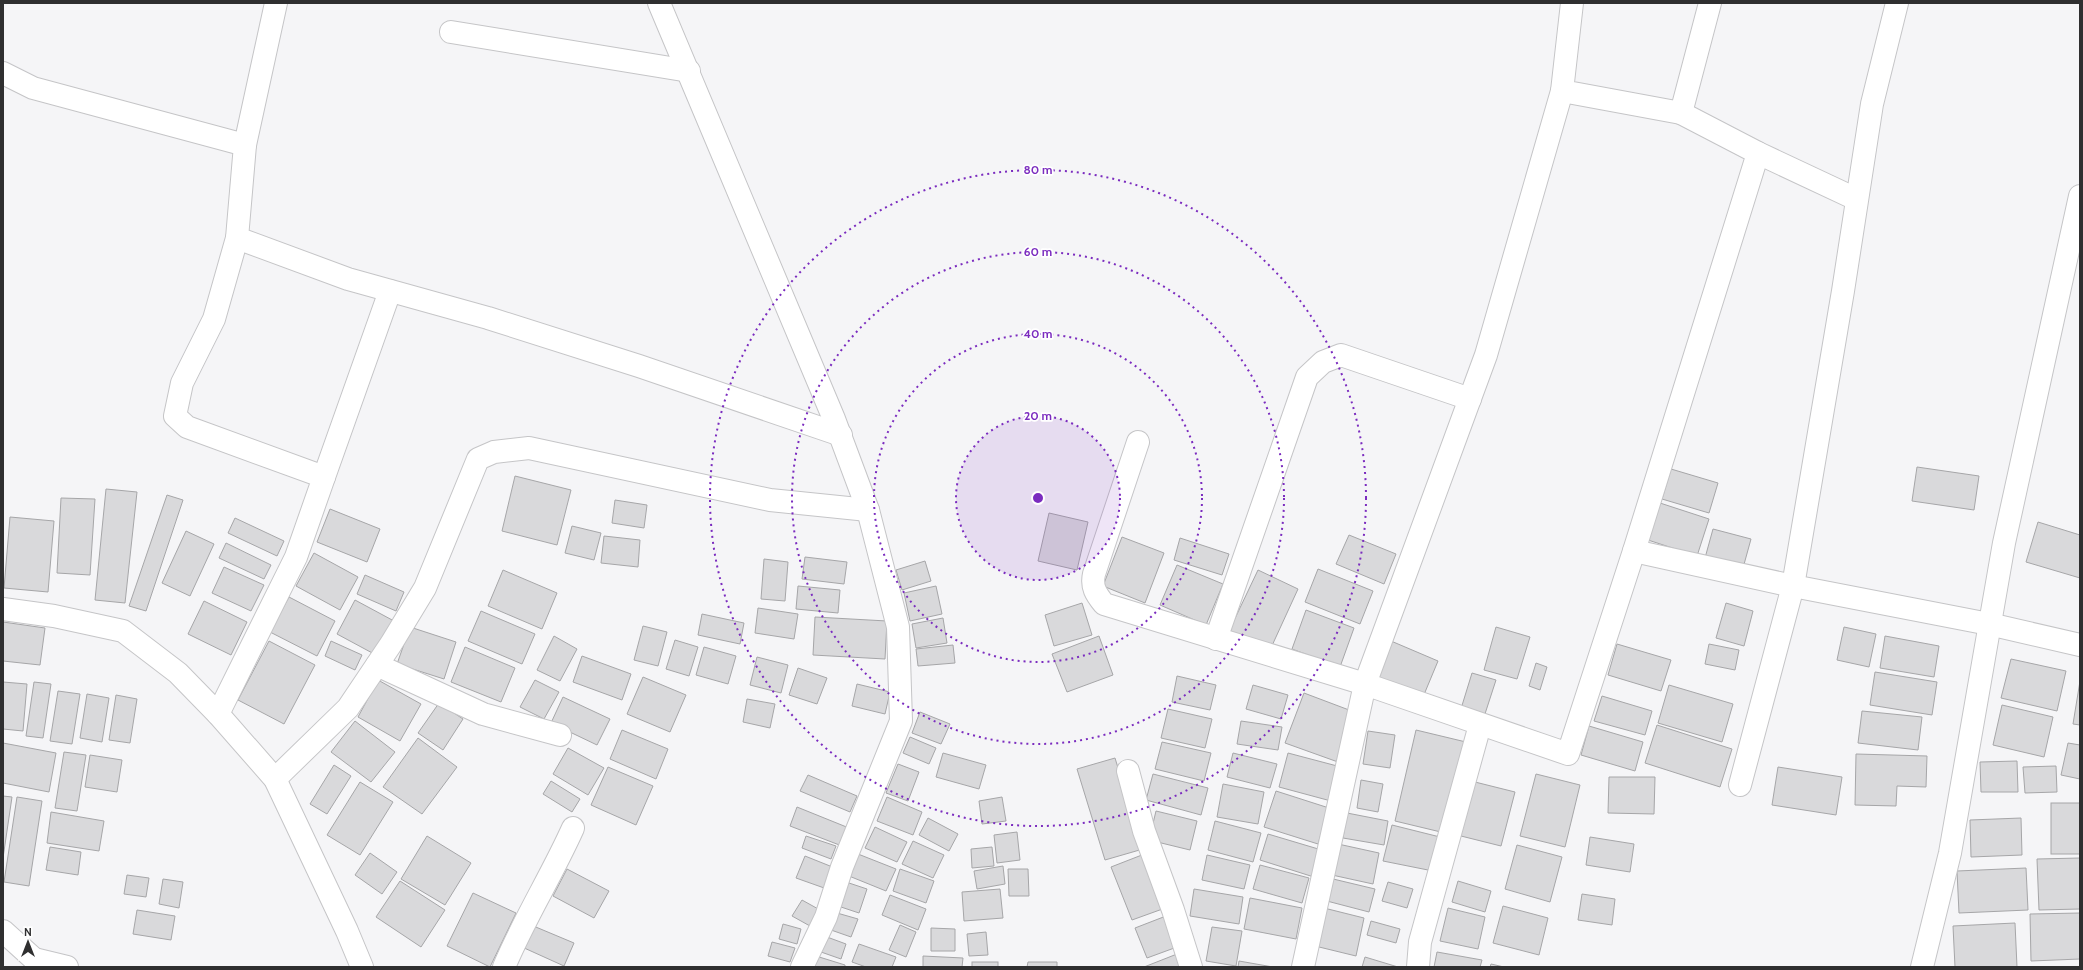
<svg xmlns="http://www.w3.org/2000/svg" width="2083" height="970" font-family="Cabin,sans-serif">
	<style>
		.building { fill: #d9d9db; stroke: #a6a6a8 }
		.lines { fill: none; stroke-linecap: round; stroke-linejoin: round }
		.minor-casing { stroke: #c5c5c7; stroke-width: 24 }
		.major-casing { stroke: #c5c5c7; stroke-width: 24 }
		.minor { stroke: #fff; stroke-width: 22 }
		.major { stroke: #fff; stroke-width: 22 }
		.ring { fill: none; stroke: #7b2cbf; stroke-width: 2; stroke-dasharray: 2 4 }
		.centre { fill: #7b2cbf; stroke: #fff; stroke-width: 2 }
		.ring-label { font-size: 12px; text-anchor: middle; font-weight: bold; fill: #7b2cbf; stroke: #fff; stroke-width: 3.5; stroke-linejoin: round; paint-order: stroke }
	</style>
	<rect width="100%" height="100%" fill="#f5f5f7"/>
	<!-- building -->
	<g class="building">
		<polygon points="1917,467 1979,476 1974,510 1912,501"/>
		<polygon points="1671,469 1718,483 1709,513 1662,499"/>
		<polygon points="515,476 571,490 557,545 502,531"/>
		<polygon points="106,489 137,492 125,603 95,600"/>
		<polygon points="167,495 183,500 146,611 129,606"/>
		<polygon points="61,498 95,499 90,575 57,573"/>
		<polygon points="615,500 647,505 644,528 612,523"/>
		<polygon points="1660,503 1709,519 1697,556 1648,540"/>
		<polygon points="330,509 380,529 367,562 317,542"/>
		<polygon points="1049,513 1088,522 1077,570 1038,561"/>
		<polygon points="10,517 54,521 48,592 4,588"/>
		<polygon points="235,518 284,541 277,556 228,533"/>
		<polygon points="2038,522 2080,535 2080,578 2026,562"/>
		<polygon points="572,526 601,533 594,560 565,553"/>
		<polygon points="1713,529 1751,539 1743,568 1705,558"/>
		<polygon points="186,531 214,544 190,596 162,583"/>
		<polygon points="1349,535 1396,554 1384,584 1336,564"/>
		<polygon points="604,536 640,540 638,567 601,563"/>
		<polygon points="1122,537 1164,553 1145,603 1103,586"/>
		<polygon points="1180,538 1229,554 1222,575 1174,560"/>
		<polygon points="226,543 271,565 264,579 219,558"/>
		<polygon points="314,553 358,577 340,610 296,586"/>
		<polygon points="805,557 847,562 844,584 802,579"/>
		<polygon points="764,559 788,562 785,601 761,599"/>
		<polygon points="925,561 931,581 902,590 896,570"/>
		<polygon points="1177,565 1223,584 1206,625 1160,605"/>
		<polygon points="224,567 264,585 251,611 212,593"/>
		<polygon points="1318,569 1373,591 1360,624 1305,602"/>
		<polygon points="503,570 557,593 542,629 488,606"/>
		<polygon points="1258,570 1298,589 1270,650 1229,631"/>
		<polygon points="365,575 404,592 396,611 357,594"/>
		<polygon points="798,586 840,590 838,613 796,609"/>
		<polygon points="936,586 942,614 910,621 904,593"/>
		<polygon points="289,597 335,621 317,656 270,632"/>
		<polygon points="355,600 394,621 376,655 337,634"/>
		<polygon points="204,601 247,622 231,655 188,634"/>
		<polygon points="1082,603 1092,635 1054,646 1045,615"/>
		<polygon points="1726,603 1753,611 1744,646 1716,638"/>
		<polygon points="758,608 798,614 794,639 755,633"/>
		<polygon points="1306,610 1354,628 1340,667 1292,649"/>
		<polygon points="481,611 535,634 522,664 468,641"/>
		<polygon points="702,614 744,623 740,644 698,635"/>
		<polygon points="815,617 887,621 885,659 813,655"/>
		<polygon points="943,618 947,643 916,648 912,624"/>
		<polygon points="3,622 45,628 40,665 3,661"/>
		<polygon points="643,626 667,632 658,666 634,660"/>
		<polygon points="410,627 456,642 444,679 397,664"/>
		<polygon points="1496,627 1530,637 1517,679 1484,670"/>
		<polygon points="1844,627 1876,634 1869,667 1837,660"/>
		<polygon points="554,636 577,649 560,681 537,670"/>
		<polygon points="1099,636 1113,675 1067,692 1052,654"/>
		<polygon points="1885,636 1939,646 1934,677 1880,668"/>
		<polygon points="675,640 698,647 689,676 666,669"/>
		<polygon points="269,641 315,665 284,724 238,700"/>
		<polygon points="331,641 362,655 355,670 325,656"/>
		<polygon points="1391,641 1438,661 1423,697 1375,677"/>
		<polygon points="1617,644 1671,660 1661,691 1608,675"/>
		<polygon points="1709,644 1739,650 1735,670 1705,664"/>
		<polygon points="953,645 955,663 918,666 916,649"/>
		<polygon points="465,647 515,668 501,702 451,682"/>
		<polygon points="704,647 736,656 728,684 696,675"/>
		<polygon points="582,656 631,674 622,700 573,682"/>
		<polygon points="757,657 788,665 781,693 750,685"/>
		<polygon points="2011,659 2066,671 2057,711 2001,698"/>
		<polygon points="1536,663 1547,667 1540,690 1529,686"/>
		<polygon points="798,668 827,678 817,704 789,695"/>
		<polygon points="1875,672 1937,682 1932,715 1870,705"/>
		<polygon points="1472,673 1496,680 1483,720 1460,712"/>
		<polygon points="1177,676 1216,685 1210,710 1172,702"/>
		<polygon points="643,677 686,695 670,732 627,714"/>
		<polygon points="378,680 421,704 400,741 358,717"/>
		<polygon points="535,680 559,692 544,719 520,707"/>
		<polygon points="2080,681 2080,725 2073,724"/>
		<polygon points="3,682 27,684 23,731 3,729"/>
		<polygon points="34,682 51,684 43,738 26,736"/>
		<polygon points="857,684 890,692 885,714 852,706"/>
		<polygon points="1253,685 1288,695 1281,719 1246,709"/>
		<polygon points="1669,685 1733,704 1722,742 1658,723"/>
		<polygon points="58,691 80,694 72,744 50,741"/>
		<polygon points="1304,693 1357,713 1338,762 1285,743"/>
		<polygon points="87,694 109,698 102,742 80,738"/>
		<polygon points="116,695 137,699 130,743 109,740"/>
		<polygon points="1602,696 1652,711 1645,735 1594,721"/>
		<polygon points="563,697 610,719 597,745 551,723"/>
		<polygon points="747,699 775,704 770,728 743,722"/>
		<polygon points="439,703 463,719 443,750 418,733"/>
		<polygon points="2002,705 2053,717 2044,757 1993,745"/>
		<polygon points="1168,709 1212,719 1205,748 1161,738"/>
		<polygon points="1862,711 1922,717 1918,750 1858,743"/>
		<polygon points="920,712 950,724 941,744 912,733"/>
		<polygon points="355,721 395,752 371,782 331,752"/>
		<polygon points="1241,721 1282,727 1278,750 1237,744"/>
		<polygon points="1657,725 1732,749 1720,787 1645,763"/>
		<polygon points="1589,726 1643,742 1635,771 1581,755"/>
		<polygon points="622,730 668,749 656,779 610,759"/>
		<polygon points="1416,730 1466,742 1445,833 1395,821"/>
		<polygon points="1368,731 1395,735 1390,768 1363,764"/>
		<polygon points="910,737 936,748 929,764 903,753"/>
		<polygon points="418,738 457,767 422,814 383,787"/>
		<polygon points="1162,742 1211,753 1204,781 1155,769"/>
		<polygon points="3,743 56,753 49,792 3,783"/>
		<polygon points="2068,743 2080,745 2080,779 2061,775"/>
		<polygon points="568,748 604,768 588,795 553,774"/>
		<polygon points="64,752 86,755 77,811 55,808"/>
		<polygon points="943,753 986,765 979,789 936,777"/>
		<polygon points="1233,753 1277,764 1270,788 1227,777"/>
		<polygon points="1288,753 1341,767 1331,801 1279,787"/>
		<polygon points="1856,754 1927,756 1926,787 1897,786 1896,806 1855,805"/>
		<polygon points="90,755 122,760 117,792 85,787"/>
		<polygon points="1115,758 1143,849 1105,860 1077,769"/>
		<polygon points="2017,761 2018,792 1981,792 1980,762"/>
		<polygon points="898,764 919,772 908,801 886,793"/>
		<polygon points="334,765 351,776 327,814 310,804"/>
		<polygon points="2056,766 2057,792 2025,793 2023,767"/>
		<polygon points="608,767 653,786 636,825 591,805"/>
		<polygon points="1778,767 1842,777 1836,815 1772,805"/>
		<polygon points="1153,774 1208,788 1201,815 1146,800"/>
		<polygon points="1536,774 1580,785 1565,847 1520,836"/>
		<polygon points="808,775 857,796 850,812 800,791"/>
		<polygon points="1609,777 1655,777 1654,814 1608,813"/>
		<polygon points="1361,780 1383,784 1378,812 1357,808"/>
		<polygon points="551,781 580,799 572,812 543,794"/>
		<polygon points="1471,781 1515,792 1501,846 1457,835"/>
		<polygon points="360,782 393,802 360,855 327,835"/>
		<polygon points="1223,784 1264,792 1258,824 1217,817"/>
		<polygon points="1276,791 1329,808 1318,844 1264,827"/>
		<polygon points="3,796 12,797 3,858"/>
		<polygon points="17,797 42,801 29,886 4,882"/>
		<polygon points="887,797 922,812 913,835 877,821"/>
		<polygon points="1002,797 1006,821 982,824 979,801"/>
		<rect x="2051" y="803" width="29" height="51"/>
		<polygon points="797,807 849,828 842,846 790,826"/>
		<polygon points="1156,811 1197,821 1190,850 1149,840"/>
		<polygon points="51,812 104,821 99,851 47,843"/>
		<polygon points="1347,813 1388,821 1384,845 1343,838"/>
		<polygon points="928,818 958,834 949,851 919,835"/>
		<polygon points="2021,818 2022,855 1971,857 1970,820"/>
		<polygon points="1215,821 1261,833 1253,862 1208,850"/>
		<polygon points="1392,825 1440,837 1433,871 1383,861"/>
		<polygon points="875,827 907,842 897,862 865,848"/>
		<polygon points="1017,832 1020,860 997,863 994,835"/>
		<polygon points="1268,834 1325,851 1317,878 1260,860"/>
		<polygon points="427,836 471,863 445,905 401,879"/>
		<polygon points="806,836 836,846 831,859 802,848"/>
		<polygon points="1590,837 1634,844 1630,872 1586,865"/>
		<polygon points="913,841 944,855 933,878 902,864"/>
		<polygon points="1338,844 1379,853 1373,884 1332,875"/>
		<polygon points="1517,845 1562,857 1550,902 1505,889"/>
		<polygon points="50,847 81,852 78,875 46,870"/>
		<polygon points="992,847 994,866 972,868 971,849"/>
		<polygon points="370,853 397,872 382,894 355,875"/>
		<polygon points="1147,853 1168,907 1132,920 1111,867"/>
		<polygon points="858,854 896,869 886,891 849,876"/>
		<polygon points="1207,855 1250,865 1244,889 1202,880"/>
		<polygon points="805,856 835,868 827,889 796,878"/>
		<polygon points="2080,858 2080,909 2039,910 2037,859"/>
		<polygon points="1260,865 1309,878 1302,903 1253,889"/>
		<polygon points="1003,866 1005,884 977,889 974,871"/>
		<polygon points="2026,868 2028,910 1959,913 1957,871"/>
		<polygon points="567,869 609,891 594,918 553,896"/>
		<polygon points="900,869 934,881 926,903 893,891"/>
		<polygon points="1008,869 1028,869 1029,896 1009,896"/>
		<polygon points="127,875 149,878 146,897 124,894"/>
		<polygon points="1329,878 1375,889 1369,912 1323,900"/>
		<polygon points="163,879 183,882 179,908 159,904"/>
		<polygon points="400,881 445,910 421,947 376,917"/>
		<polygon points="1458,881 1491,891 1485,912 1452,902"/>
		<polygon points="846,882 867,889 859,913 838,906"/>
		<polygon points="1388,882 1413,889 1407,908 1382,901"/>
		<polygon points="1000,889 1003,918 964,921 962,892"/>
		<polygon points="1194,889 1243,897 1239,924 1190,916"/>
		<polygon points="473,893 516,913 490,967 447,946"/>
		<polygon points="1582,894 1615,899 1612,925 1578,920"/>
		<polygon points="890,895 926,909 918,930 882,915"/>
		<polygon points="1250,898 1302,908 1296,939 1244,929"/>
		<polygon points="802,900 820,910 810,926 792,916"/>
		<polygon points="1503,906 1548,918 1539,955 1493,943"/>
		<polygon points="1324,908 1364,918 1356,956 1315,946"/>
		<polygon points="1448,908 1485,917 1478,949 1440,941"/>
		<polygon points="137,910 175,916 171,940 133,934"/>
		<polygon points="837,913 858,919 851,937 831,930"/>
		<polygon points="2080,913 2080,959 2031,961 2030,914"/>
		<polygon points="1166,916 1177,947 1147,958 1135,928"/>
		<polygon points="1371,921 1400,929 1396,943 1367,935"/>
		<polygon points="2015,923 2017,967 1955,967 1953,926"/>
		<polygon points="783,924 801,929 797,944 779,939"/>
		<polygon points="531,925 574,943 564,966 522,947"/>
		<polygon points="900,925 916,932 906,957 889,950"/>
		<polygon points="1212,927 1242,931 1236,966 1206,961"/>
		<polygon points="931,928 955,929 955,951 931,951"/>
		<polygon points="986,932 988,955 969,956 967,934"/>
		<polygon points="827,937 846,944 841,959 821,952"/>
		<polygon points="772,942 795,948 790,962 768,956"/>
		<polygon points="859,944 896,957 892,967 866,967 852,962"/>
		<polygon points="1437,952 1482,960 1480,967 1434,967"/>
		<polygon points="1177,954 1182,967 1144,967"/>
		<polygon points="816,956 845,965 845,967 813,967"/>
		<polygon points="923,956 963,958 962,967 923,967"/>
		<polygon points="1365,957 1398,967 1362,967"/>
		<polygon points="1239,961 1273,967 1238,967"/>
		<rect x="972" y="962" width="26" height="5"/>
		<polygon points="1028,962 1057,962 1057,967 1027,967"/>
		<polygon points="1491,964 1504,967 1490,967"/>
	</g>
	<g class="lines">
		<defs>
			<g id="minor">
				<polyline points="659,3 834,419 868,510 898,627 901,721 842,867 826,917 802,967"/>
				<polyline points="1572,3 1562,91 1681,113 1710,3"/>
				<polyline points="451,32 689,71"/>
				<polyline points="3,73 33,88 245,145 237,238 348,279 488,318 639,366 841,435"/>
				<polyline points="245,145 276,3"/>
				<polyline points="1758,153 1856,199"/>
				<path d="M1138 442 1094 574C1091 587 1096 594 1104 604L1365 684 1568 754 1634 551 1758 153 1681 113"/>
				<polyline points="324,477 390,291"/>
				<polyline points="1634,551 1793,586 1989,624 2080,645"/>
				<polyline points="3,609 54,616 123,631 178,673 218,714 275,779 347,931 362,967"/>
				<polyline points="1216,639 1307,377 1323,362 1341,355 1470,399"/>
				<polyline points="377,665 483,714 560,735"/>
				<polyline points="218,714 296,557 324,477 187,427 175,416 182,383 214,319 237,238"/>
				<polyline points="1128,771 1144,831 1173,910 1191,967"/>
				<polyline points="275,779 348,708 391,644 425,588 478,459 494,452 529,448 770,500 868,510"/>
				<polyline points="1740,785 1793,586 1843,291 1872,104 1897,3"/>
				<path d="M504 967C524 919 552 875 573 828"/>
				<polyline points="1303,967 1365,684 1486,355 1562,91"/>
				<polyline points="1418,967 1420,942 1480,725"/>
				<polyline points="1922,967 1950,853 2004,543 2080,196"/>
			</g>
			<g id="major">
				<polyline points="3,931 34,959 38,967"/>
				<polyline points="34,959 67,967"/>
			</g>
		</defs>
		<!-- minor casing -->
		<use href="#minor" class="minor-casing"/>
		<!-- major casing -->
		<use href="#major" class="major-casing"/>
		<!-- minor -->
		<use href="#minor" class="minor"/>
		<!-- major -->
		<use href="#major" class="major"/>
	</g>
	<!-- distance rings -->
	<circle cx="1038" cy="498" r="82" fill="#7b2cbf" fill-opacity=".12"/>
	<g class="ring">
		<circle cx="1038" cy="498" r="82"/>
		<circle cx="1038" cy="498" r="164"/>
		<circle cx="1038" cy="498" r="246"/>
		<circle cx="1038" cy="498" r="328"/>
	</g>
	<circle cx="1038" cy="498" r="6" class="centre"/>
	<g class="ring-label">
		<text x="1038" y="174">80 m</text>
		<text x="1038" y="256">60 m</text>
		<text x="1038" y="338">40 m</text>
		<text x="1038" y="420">20 m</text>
	</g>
	<!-- border -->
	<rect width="2083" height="970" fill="none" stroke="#2f2f30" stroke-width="8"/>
	<!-- north arrow -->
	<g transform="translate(28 942)" stroke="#ffffff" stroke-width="3" paint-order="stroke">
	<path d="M0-3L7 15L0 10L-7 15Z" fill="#2f2f30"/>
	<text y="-6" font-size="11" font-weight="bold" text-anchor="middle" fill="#2f2f30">N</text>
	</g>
</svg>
